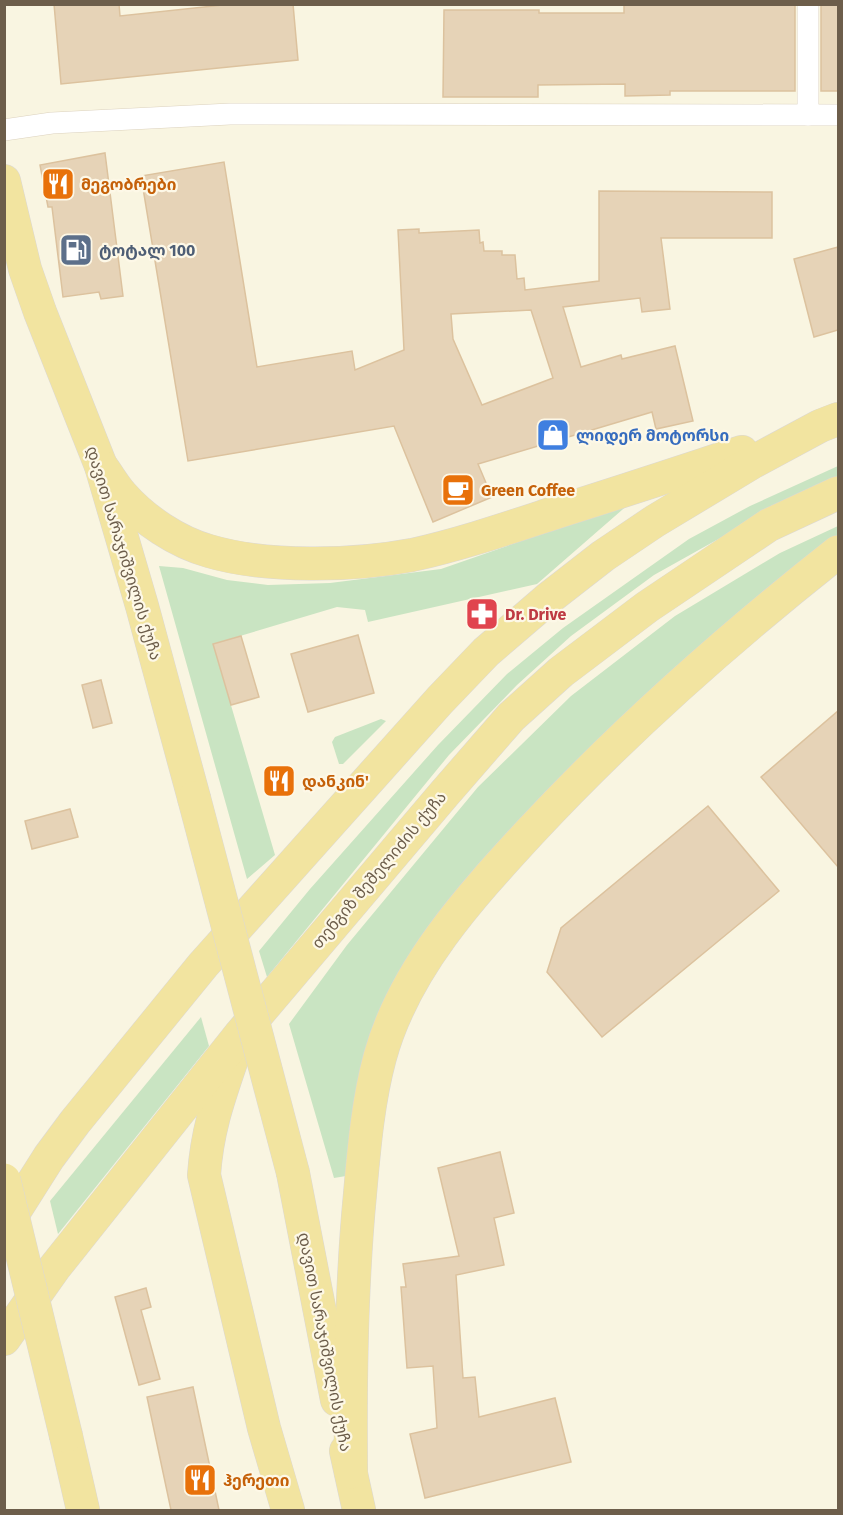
<svg xmlns="http://www.w3.org/2000/svg" width="843" height="1515" font-family="'Fira Sans','Noto Sans Georgian',sans-serif">
	<style>
		.green { fill: #c9e4c2 }
		.building { fill: #e6d3b7; stroke: #dcc29e; stroke-width: 1.5; fill-rule: evenodd }
		.lines { fill: none; stroke-linecap: round; stroke-linejoin: round }
		.minor-casing { stroke: #dcd2be; stroke-width: 22 }
		.primary-casing { stroke: #dcd8d4; stroke-width: 34 }
		.minor { stroke: #fff; stroke-width: 21 }
		.primary { stroke: #f2e4a0; stroke-width: 33 }
		.primary-bridge-casing { stroke: #dcd8d4; stroke-width: 34; stroke-linecap: butt }
		.primary-bridge { stroke: #f2e4a0; stroke-width: 33 }
		.labels { text-anchor: middle; dominant-baseline: central; stroke-width: 4.5; stroke-linejoin: round; paint-order: stroke }
		.food-label { font-size: 16px; font-weight: bold; fill: #c56008; stroke: #fdf8e7; text-anchor: start }
		.service-label { font-size: 16px; font-weight: bold; fill: #4e5e75; stroke: #fdf8e7; text-anchor: start }
		.shop-label { font-size: 16px; font-weight: bold; fill: #366cbe; stroke: #fdf8e7; text-anchor: start }
		.street-label { font-size: 16px; fill: #6d5e4b; stroke: #fdf8e7 }
		.health-label { font-size: 16px; font-weight: bold; fill: #be3a42; stroke: #fdf8e7; text-anchor: start }
	</style>
	<rect width="100%" height="100%" fill="#f9f5e1"/>
	<!-- green -->
	<g class="green">
		<polygon points="838,466 838,478 756,518 654,575 571,636 517,685 449,755 267,977 259,951 310,889 438,745 507,674 563,628 689,539 750,506"/>
		<polygon points="630,503 537,584 368,622 365,610 337,607 213,644 275,855 247,879 159,566 183,568 227,580 268,585 330,583 441,569"/>
		<polygon points="838,526 838,544 449,909 352,1175 334,1178 289,1024 347,945 478,787 571,696 675,616 780,553"/>
		<polygon points="381,719 386,721 343,764 339,764 332,742 335,737"/>
		<polygon points="201,1017 209,1046 58,1234 50,1201"/>
	</g>
	<!-- building -->
	<g class="building">
		<polygon points="54,4 119,4 120,16 232,4 293,4 298,60 61,84"/>
		<polygon points="624,4 795,4 795,91 670,91 670,95 625,96 625,84 538,85 538,97 443,97 444,10 539,10 539,13 624,13"/>
		<rect x="821" y="4" width="17" height="87"/>
		<polygon points="105,153 123,296 101,299 99,292 63,297 52,207 48,207 40,165"/>
		<path d="M224 162 257 367 352 351 355 370 404 350 398 230 419 229V233L479 230 480 243 483 242 484 251H502V255H515L517 279 524 278 525 290 599 281V191L772 192V238H661L670 309 642 312 640 298 563 307 581 367 621 355 622 359 675 346 693 421 656 429 652 412 478 464 492 497 433 522 394 426 188 461 141 176ZM531 310 553 378 482 405 453 339 451 314Z"/>
		<polygon points="838,247 838,330 814,337 794,259"/>
		<polygon points="358,635 374,693 308,712 291,654"/>
		<polygon points="241,636 259,697 231,705 213,644"/>
		<polygon points="101,680 112,723 93,728 82,685"/>
		<polygon points="838,711 838,867 761,777"/>
		<polygon points="708,806 779,891 602,1037 547,972 561,928"/>
		<polygon points="70,809 78,837 32,849 25,821"/>
		<polygon points="500,1152 514,1213 494,1218 504,1265 456,1275 463,1378 475,1377 479,1417 555,1398 571,1462 425,1498 410,1434 437,1428 433,1366 407,1368 401,1287 406,1287 403,1264 459,1256 438,1168"/>
		<polygon points="146,1288 151,1307 141,1310 160,1379 139,1385 115,1297"/>
		<polygon points="193,1387 219,1510 171,1510 147,1397"/>
	</g>
	<g class="lines">
		<defs>
			<g id="minor">
				<polyline points="808,115 808,4"/>
				<polyline points="4,130 52,123 230,114 838,115"/>
			</g>
			<g id="primary">
				<polyline points="4,181 25,269 40,312 101,466 142,606 194,798"/>
				<path d="M101 466C108 475 114 486 122 495 144 520 177 542 209 551 266 568 354 566 412 555 462 544 511 527 560 511 621 492 681 472 742 452"/>
				<path d="M232 1059C218 1100 207 1131 204 1175L264 1428 288 1510"/>
				<polyline points="293,1173 337,1400"/>
				<polyline points="4,1228 49,1157 75,1122 203,965 440,700 486,652 549,598 603,556 655,521 753,462 820,426 838,419"/>
				<polyline points="4,1339 55,1267 239,1036 444,794 511,717 561,672 647,607 769,525 838,493"/>
				<polyline points="66,1436 83,1510"/>
				<polyline points="346,1451 359,1510"/>
				<path d="M351 1472C350 1380 351 1287 360 1194 364 1149 368 1101 380 1057 404 969 470 897 530 832 625 730 729 638 838 552"/>
			</g>
		</defs>
		<!-- minor casing -->
		<use href="#minor" class="minor-casing"/>
		<!-- primary casing -->
		<use href="#primary" class="primary-casing"/>
		<!-- minor -->
		<use href="#minor" class="minor"/>
		<!-- primary -->
		<use href="#primary" class="primary"/>
		<defs>
			<g id="primary-bridge">
				<polyline points="194,798 293,1173"/>
				<polyline points="4,1180 66,1436"/>
			</g>
		</defs>
		<!-- primary-bridge casing -->
		<use href="#primary-bridge" class="primary-bridge-casing"/>
		<!-- primary-bridge -->
		<use href="#primary-bridge" class="primary-bridge"/>
	</g>
	<!-- icons -->
	<defs>
		<symbol id="restaurant-square" viewBox="-11 -11 22 22"><rect x="-9" y="-9" width="18" height="18" rx="4" fill="#e8710a" stroke="#fdf8e7"/><path d="M-5-6h1v4h1v-4h1v4h1v-4h1v5L-1.5 .5V6h-2V.5L-5-1ZM5-6V6H3V1.5H1.5Q1.5-4 5-6Z" fill="#fff"/></symbol>
		<symbol id="fuel-square" viewBox="-11 -11 22 22"><rect x="-9" y="-9" width="18" height="18" rx="4" fill="#5c6f8a" stroke="#fdf8e7"/><path d="M-5.5-6h7V0h2V4h1.3V-2.5L3-4.5l.8-.8L6-3V5H2.5V1h-1V6h-7ZM-4.2-4.7v3.2H.2V-4.7Z" fill="#fff"/></symbol>
		<symbol id="shop-square" viewBox="-11 -11 22 22"><rect x="-9" y="-9" width="18" height="18" rx="4" fill="#3f7fe0" stroke="#fdf8e7"/><path d="M-5-2.5h2.3a2.7 3.5 0 0 1 5.4 0H5L5.5 6h-11ZM-1.5-2.5h3a1.5 2.3 0 0 0-3 0Z" fill="#fff"/></symbol>
		<symbol id="cafe-square" viewBox="-11 -11 22 22"><rect x="-9" y="-9" width="18" height="18" rx="4" fill="#e8710a" stroke="#fdf8e7"/><path d="M-5.5-4.5H6V0H3Q3 3.5 0 3.5H-2.5Q-5.5 3.5-5.5 0ZM3-3.2v2h1.7v-2ZM-6 4.5H4V6H-6Z" fill="#fff"/></symbol>
		<symbol id="pharmacy-square" viewBox="-11 -11 22 22"><rect x="-9" y="-9" width="18" height="18" rx="4" fill="#e0444e" stroke="#fdf8e7"/><path d="M-2-6h4v4h4v4h-4v4h-4v-4h-4v-4h4Z" fill="#fff"/></symbol>
	</defs>
	<g fill-rule="evenodd">
		<use href="#restaurant-square" x="39" y="165" width="38" height="38"/>
		<use href="#fuel-square" x="57" y="231" width="38" height="38"/>
		<use href="#shop-square" x="534" y="416" width="38" height="38"/>
		<use href="#cafe-square" x="439" y="471" width="38" height="38"/>
		<use href="#pharmacy-square" x="463" y="595" width="38" height="38"/>
		<use href="#restaurant-square" x="260" y="762" width="38" height="38"/>
		<use href="#restaurant-square" x="181" y="1461" width="38" height="38"/>
	</g>
	<g class="labels">
		<!-- food labels -->
		<g class="food-label">
			<text x="81" y="184">მეგობრები</text>
			<text x="481" y="490">Green Coffee</text>
			<text x="302" y="781">დანკინ'</text>
			<text x="223" y="1480">ჰერეთი</text>
		</g>
		<!-- service labels -->
		<g class="service-label">
			<text x="99" y="250">ტოტალ 100</text>
		</g>
		<!-- shop labels -->
		<g class="shop-label">
			<text x="576" y="435">ლიდერ მოტორსი</text>
		</g>
		<!-- street labels -->
		<g class="street-label">
			<text transform="translate(124 553) rotate(73)">დავით სარაჯიშვილის ქუჩა</text>
			<text transform="translate(379 870) rotate(-50)">თენგიზ შეშელიძის ქუჩა</text>
			<text transform="translate(325 1342) rotate(79)">დავით სარაჯიშვილის ქუჩა</text>
		</g>
		<!-- health labels -->
		<g class="health-label">
			<text x="505" y="614">Dr. Drive</text>
		</g>
	</g>
	<!-- border -->
	<rect width="843" height="1515" fill="none" stroke="#6d5e4b" stroke-width="12"/>
</svg>
